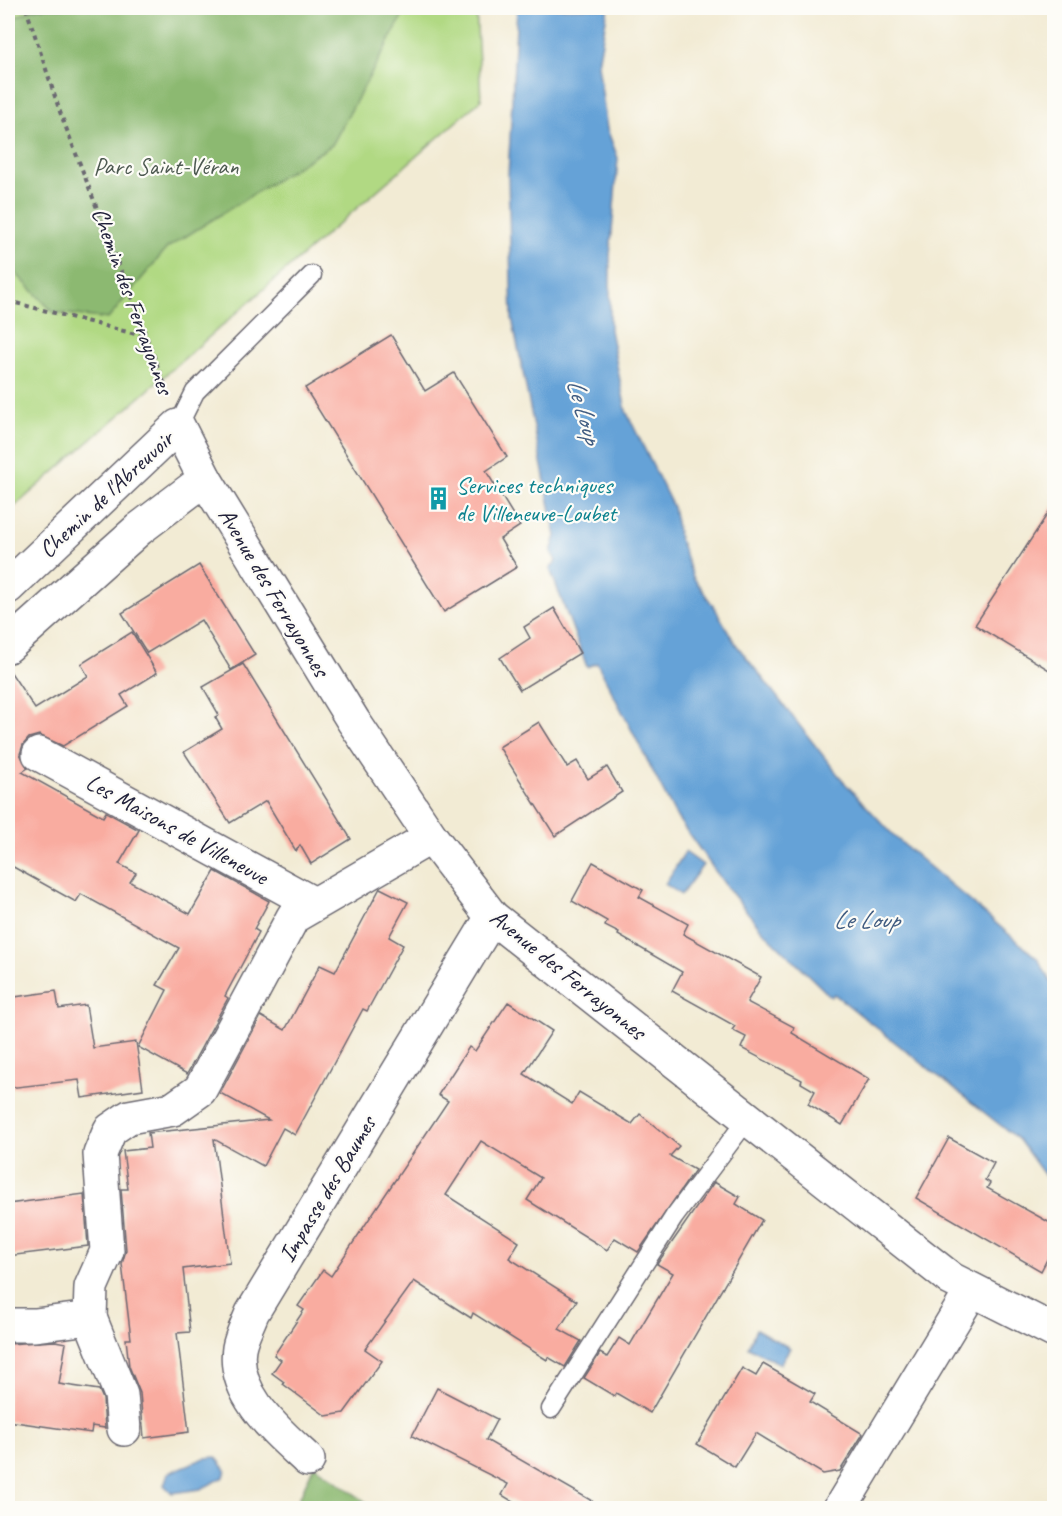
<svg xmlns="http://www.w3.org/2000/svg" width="1062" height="1516" font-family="Caveat,sans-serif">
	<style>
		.green { fill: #b1d983; stroke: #6a7e5f; stroke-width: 1.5 }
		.forest { fill: #8cb971; stroke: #576e56; stroke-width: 1.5 }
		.water { fill: #65a2d7; stroke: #446289; stroke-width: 1.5 }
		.building { fill: #f9aca0 }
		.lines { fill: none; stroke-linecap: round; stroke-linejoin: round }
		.lane-casing { stroke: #6b6871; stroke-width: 21 }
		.street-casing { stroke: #6b6871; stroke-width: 36 }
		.path { stroke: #6b6871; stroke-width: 4; stroke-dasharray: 4.5 4.5; stroke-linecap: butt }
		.lane { stroke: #fff; stroke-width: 18 }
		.street { stroke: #fff; stroke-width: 33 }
		.labels { text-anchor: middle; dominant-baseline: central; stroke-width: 4.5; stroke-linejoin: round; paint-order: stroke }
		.park-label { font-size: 24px; fill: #4d5951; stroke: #fdfcf7 }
		.street-label { font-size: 24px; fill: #22223b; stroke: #fdfcf7 }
		.culture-label { font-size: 24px; fill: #0d838f; stroke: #fdfcf7; text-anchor: start }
		.water-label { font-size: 26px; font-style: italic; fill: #405c81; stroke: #fdfcf7 }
	</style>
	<rect width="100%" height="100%" fill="#fdfcf7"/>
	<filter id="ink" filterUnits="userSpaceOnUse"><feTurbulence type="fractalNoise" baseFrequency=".0167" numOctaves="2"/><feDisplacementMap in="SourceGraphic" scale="12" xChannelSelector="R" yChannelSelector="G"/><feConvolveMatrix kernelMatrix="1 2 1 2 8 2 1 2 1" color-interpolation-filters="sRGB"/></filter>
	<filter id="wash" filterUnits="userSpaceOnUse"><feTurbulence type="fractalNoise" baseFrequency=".008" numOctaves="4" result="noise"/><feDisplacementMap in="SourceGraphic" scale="24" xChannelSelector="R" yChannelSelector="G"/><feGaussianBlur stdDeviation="1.35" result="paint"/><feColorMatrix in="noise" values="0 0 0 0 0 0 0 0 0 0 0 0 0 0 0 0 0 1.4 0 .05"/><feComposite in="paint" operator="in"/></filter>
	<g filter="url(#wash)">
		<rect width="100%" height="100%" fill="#f2ebd4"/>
		<!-- green -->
		<polygon class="green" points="8,8 476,8 481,100 8,512"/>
		<!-- forest -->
		<g class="forest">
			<polygon points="37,8 407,8 332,145 167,248 108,319 53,312 8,265 8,20"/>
			<polygon points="314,1465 374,1508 295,1508"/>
		</g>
		<!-- water -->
		<g class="water">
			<polygon points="517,8 608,8 598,64 607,129 618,158 610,256 610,330 626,411 673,507 679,538 693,577 716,610 735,643 843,781 896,838 1038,959 1054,988 1054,1188 1019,1140 834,994 831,997 762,930 726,886 676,816 597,663 587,667 550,569 556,561 551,552 556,536 512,318 508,176"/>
			<polygon points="685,852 703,865 681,895 665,884"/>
			<polygon points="756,1329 790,1348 780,1364 748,1347"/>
			<polygon points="216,1457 226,1470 224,1477 201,1489 172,1493 164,1485 168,1473 205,1458"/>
		</g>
		<g id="blocks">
			<!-- building -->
			<g class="building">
				<polygon points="391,335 425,391 454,373 507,457 486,471 520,526 500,539 517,567 444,612 305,388"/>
				<polygon points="1054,504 1054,673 975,625"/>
				<polygon points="199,565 255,655 231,670 201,620 147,653 122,613"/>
				<polygon points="554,608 580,653 520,690 500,658 530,638 524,627"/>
				<polygon points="132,632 157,673 121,695 128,706 63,746 39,735 29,738 23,745 20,754 28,768 22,772 103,817 106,812 139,830 119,864 136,873 130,882 190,914 215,871 269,901 254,929 259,932 225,996 228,998 187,1074 138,1047 167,990 157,985 179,948 81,894 76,902 8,864 8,668 35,709 88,676 81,664"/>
				<polygon points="243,664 351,839 311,864 300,845 296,851 266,801 230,823 184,752 222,729 215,717 219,715 203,687"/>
				<polygon points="539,722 567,767 577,761 588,779 607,767 622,792 555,836 499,747"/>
				<polygon points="593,862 643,890 639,897 688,924 683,934 761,977 747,1002 794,1027 792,1033 869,1079 842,1125 808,1104 815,1091 801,1083 802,1080 741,1048 746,1037 732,1030 735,1026 672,991 682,972 618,935 619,933 605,926 607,921 572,901"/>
				<polygon points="380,888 408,902 389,937 403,945 367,1011 363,1009 295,1135 283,1128 263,1166 214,1139 230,1263 183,1269 190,1332 177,1333 189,1432 144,1438 140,1393 129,1366 126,1339 131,1339 122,1264 126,1250 121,1189 128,1189 123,1151 150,1148 148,1133 269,1120 220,1093 261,1016 285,1030 320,965 335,972"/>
				<polygon points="56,991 59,1009 86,1005 93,1048 136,1042 143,1089 82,1098 79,1080 8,1088 8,998"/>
				<polygon points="508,1002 552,1031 524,1074 572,1104 579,1092 632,1124 640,1114 679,1146 670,1156 695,1170 638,1252 615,1238 607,1250 527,1200 541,1178 481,1141 446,1195 519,1242 509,1258 577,1301 559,1329 581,1341 565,1367 548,1357 547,1360 473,1313 471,1318 414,1281 365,1349 382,1361 344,1413 326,1416 283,1384 284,1382 272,1373 281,1360 274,1355 304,1310 298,1306 323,1270 331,1276 448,1101 438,1095 469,1047 475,1051"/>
				<polygon points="949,1138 994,1163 985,1180 990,1183 987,1188 1054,1225 1054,1246 1041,1271 916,1198"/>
				<polygon points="714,1182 740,1197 736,1204 762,1220 650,1413 616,1393 614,1396 584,1378 600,1353 607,1357 619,1338 630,1345 673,1273 657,1264"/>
				<polygon points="84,1194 88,1246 8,1256 8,1204"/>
				<polygon points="55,1341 66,1343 59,1384 99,1390 103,1399 105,1428 92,1426 91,1433 8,1421 8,1344"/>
				<polygon points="763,1364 815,1394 810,1402 863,1434 840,1471 823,1474 756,1433 735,1467 697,1444 742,1368 756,1376"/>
				<polygon points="437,1388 497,1419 486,1440 606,1509 525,1509 502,1495 508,1484 412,1436"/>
			</g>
		</g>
	</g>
	<g filter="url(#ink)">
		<use href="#blocks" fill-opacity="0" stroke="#6b6871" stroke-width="1.5"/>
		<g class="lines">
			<defs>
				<g id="lane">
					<polyline points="178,426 195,392 312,275"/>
					<polyline points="551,1409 674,1217 749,1117"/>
				</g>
				<g id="street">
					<polyline points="8,587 178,426 205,479 354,722 431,837 492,917 951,1279 1054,1331"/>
					<polyline points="8,646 139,529 205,479"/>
					<polyline points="39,754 314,904"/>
					<polyline points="90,1318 121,1395 124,1429"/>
					<polyline points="8,1325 35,1325 90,1318 91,1287 107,1251 100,1154 110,1130 129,1117 173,1109 200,1090 293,917 431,837"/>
					<path d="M308 1460C278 1432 232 1395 239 1348 241 1336 248 1324 252 1313L492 917"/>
					<polyline points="840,1508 972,1290"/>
				</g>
			</defs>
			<!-- lane casing -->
			<use href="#lane" class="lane-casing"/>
			<!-- street casing -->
			<use href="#street" class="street-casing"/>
			<!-- path -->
			<g class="path">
				<polyline points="26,8 60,112 166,388"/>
				<polyline points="8,301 147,337"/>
			</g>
			<!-- lane -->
			<use href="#lane" class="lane"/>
			<!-- street -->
			<use href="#street" class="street"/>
		</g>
	</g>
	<!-- icons -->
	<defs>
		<symbol id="building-bare" viewBox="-9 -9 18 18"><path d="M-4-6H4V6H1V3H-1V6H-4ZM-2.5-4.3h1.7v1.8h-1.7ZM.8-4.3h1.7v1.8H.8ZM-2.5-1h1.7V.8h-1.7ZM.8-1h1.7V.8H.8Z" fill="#0f9aa8" stroke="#fdfcf7" stroke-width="2.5" paint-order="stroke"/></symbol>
	</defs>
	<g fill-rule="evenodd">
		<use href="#building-bare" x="422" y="482" width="33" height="33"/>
	</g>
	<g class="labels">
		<!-- park labels -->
		<g class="park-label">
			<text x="166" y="166">Parc Saint-Véran</text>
		</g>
		<!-- street labels -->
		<g class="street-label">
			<text transform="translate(133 301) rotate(70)">Chemin des Ferrayonnes</text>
			<text transform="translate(106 494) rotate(-43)">Chemin de l'Abreuvoir</text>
			<text transform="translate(274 592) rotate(59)">Avenue des Ferrayonnes</text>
			<text transform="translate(177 829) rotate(29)">Les Maisons de Villeneuve</text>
			<text transform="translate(568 974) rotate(39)">Avenue des Ferrayonnes</text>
			<text transform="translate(327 1189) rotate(-59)">Impasse des Baumes</text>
		</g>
		<!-- culture labels -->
		<g class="culture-label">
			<text x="456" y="485">Services techniques<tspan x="456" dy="28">de Villeneuve-Loubet</tspan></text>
		</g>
		<!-- water labels -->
		<g class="water-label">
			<text transform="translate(584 411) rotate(74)">Le Loup</text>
			<text x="866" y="919">Le Loup</text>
		</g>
	</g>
	<!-- margin -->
	<rect width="1062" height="1516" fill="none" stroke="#fdfcf7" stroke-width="30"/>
</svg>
